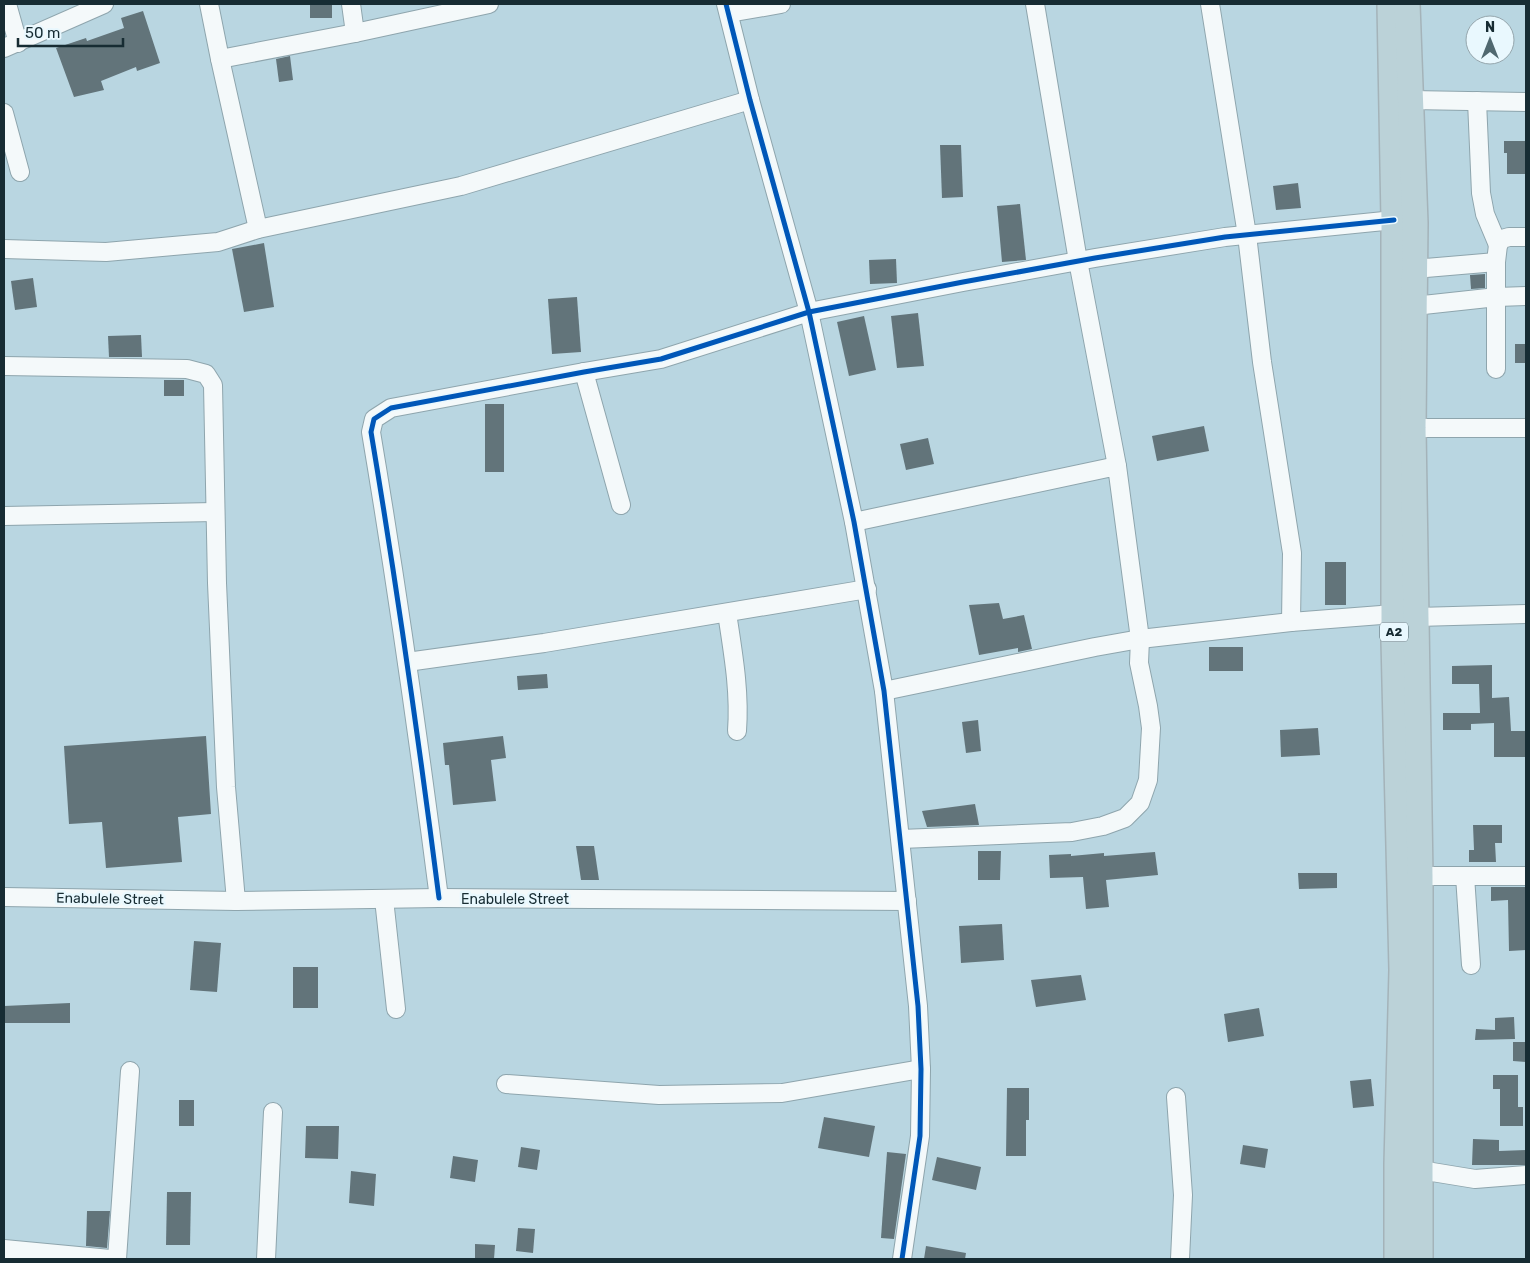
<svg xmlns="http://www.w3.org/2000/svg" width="1530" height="1263" font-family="Rubik,sans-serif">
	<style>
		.building { fill: #62747a }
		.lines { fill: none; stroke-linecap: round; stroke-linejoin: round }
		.minor-casing { stroke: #8ea5ad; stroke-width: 20 }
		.highway-casing { stroke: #a4b3b9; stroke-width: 28 }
		.minor { stroke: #f4f9fa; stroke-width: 18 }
		.highway { stroke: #bbd2d8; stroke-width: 25 }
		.cycleway-casing { stroke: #e9f8fe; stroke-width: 8 }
		.cycleway { stroke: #0057b8; stroke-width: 5 }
		.labels { text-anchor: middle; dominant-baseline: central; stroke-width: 5; stroke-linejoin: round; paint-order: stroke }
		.shield { fill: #e9f8fe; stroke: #566970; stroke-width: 1 }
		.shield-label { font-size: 12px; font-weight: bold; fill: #172c33 }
		.street-label { font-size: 14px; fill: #172c33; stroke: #e9f8fe }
	</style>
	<rect width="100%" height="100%" fill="#b9d6e1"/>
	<!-- building -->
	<g class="building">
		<rect x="310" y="4" width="22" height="14"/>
		<polygon points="143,11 160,63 137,71 136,67 101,81 104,90 74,97 56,48 86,38 87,41 124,28 121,18"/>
		<polygon points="290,56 293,80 279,82 276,59"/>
		<polygon points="1504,141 1526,141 1526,174 1507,174 1507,153 1504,153"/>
		<polygon points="940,145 961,145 963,197 942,198"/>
		<polygon points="1298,183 1301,208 1276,210 1273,186"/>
		<polygon points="1020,204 1026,260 1002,262 997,206"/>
		<polygon points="264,243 274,307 244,312 232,249"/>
		<polygon points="896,259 897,283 870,284 869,260"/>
		<polygon points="1485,274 1485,288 1471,289 1470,275"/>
		<polygon points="33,278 37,307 15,310 11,281"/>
		<polygon points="577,297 581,352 552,354 548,299"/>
		<polygon points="918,313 924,366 897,368 891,316"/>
		<polygon points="864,316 876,370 849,376 837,322"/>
		<polygon points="141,335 142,357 109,357 108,336"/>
		<rect x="1515" y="344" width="11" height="19"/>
		<rect x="164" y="380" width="20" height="16"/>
		<rect x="485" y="404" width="19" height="68"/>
		<polygon points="1204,426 1209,451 1157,461 1152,436"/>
		<polygon points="928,438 934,464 906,470 900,444"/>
		<rect x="1325" y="562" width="21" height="43"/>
		<polygon points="999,603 1003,619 1024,615 1032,649 1018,652 1018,648 979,655 969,605"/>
		<rect x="1209" y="647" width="34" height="24"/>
		<polygon points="1492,665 1492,698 1509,697 1511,731 1526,731 1526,757 1494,757 1494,723 1471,724 1471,730 1443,730 1443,713 1480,713 1479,684 1452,684 1452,666"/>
		<polygon points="547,674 548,688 518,690 517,676"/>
		<polygon points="978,720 981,751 966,753 962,722"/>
		<polygon points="1318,728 1320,755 1281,757 1280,730"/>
		<polygon points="206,736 211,814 178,817 182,862 106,868 102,822 69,824 64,746"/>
		<polygon points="503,736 506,758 491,760 496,801 453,805 449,765 445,765 443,743"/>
		<polygon points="975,804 979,825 927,827 922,811"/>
		<polygon points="1473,825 1502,825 1502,843 1495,843 1496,862 1469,862 1469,850 1474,850"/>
		<polygon points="576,846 594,846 599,880 581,880"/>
		<polygon points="978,851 1001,851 1000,880 978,880"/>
		<polygon points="1155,852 1158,875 1106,880 1109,907 1086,909 1083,877 1050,878 1049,855 1071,854 1071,856 1104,853 1104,856"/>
		<polygon points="1298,873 1337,873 1337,888 1299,889"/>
		<polygon points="1491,887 1526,887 1526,950 1509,951 1508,900 1491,901"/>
		<polygon points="1002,924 1004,960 961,963 959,926"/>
		<polygon points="194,941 221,943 217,992 190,990"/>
		<rect x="293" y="967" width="25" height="41"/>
		<polygon points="1081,975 1086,1000 1036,1007 1031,980"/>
		<polygon points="70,1003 70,1023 4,1023 4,1006"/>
		<polygon points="1259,1008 1264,1036 1228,1042 1224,1014"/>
		<polygon points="1514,1017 1515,1039 1475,1040 1476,1029 1495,1030 1495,1018"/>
		<polygon points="1513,1042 1526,1042 1526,1062 1513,1061"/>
		<polygon points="1493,1075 1518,1075 1518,1107 1523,1107 1523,1126 1500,1126 1500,1089 1493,1089"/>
		<polygon points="1371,1079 1374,1106 1353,1108 1350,1081"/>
		<polygon points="1007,1088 1029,1088 1029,1120 1026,1120 1026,1156 1006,1156"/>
		<rect x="179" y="1100" width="15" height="26"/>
		<polygon points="824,1117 875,1126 869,1157 818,1148"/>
		<polygon points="306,1126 339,1126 338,1159 305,1158"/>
		<polygon points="1473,1139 1499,1140 1499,1151 1526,1150 1526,1165 1472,1165"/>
		<polygon points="1243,1145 1268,1149 1265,1168 1240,1164"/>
		<polygon points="521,1147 540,1150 537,1170 518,1167"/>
		<polygon points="887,1152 906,1154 894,1239 881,1238"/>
		<polygon points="453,1156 478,1160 475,1182 450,1178"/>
		<polygon points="937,1157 981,1167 976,1190 932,1180"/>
		<polygon points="351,1171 376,1174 374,1206 349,1203"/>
		<polygon points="167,1192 191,1192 190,1245 166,1245"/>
		<polygon points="87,1211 110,1211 107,1248 86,1246"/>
		<polygon points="518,1228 535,1229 533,1253 516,1251"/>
		<polygon points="475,1244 495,1245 494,1259 475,1259"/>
		<polygon points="926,1246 966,1253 965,1259 924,1259"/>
	</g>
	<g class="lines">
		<defs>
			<g id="minor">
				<polyline points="7,4 18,43"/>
				<polyline points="209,4 220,59 258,229"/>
				<polyline points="351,4 355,33"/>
				<polyline points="726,4 750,100 809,312 854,522 884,691 918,1006 921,1069 920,1136 902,1259"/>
				<polyline points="1035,4 1078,261 1117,466"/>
				<polyline points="1210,4 1247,235 1262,362 1292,553 1291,622"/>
				<polyline points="729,13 781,4"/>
				<polyline points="4,48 104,4"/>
				<polyline points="220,59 355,33 489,4"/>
				<polyline points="1411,100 1526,102"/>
				<polyline points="1477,101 1481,193 1485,214 1498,245"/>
				<polyline points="4,113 20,172"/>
				<polyline points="4,249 106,252 218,242 258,229 461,186 750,100"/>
				<polyline points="1414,269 1496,262"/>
				<polyline points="1414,306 1497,297 1526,296"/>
				<polyline points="4,366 187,369 206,374 213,385 217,583 226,787 236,901"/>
				<polyline points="1496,369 1496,262 1498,245 1502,239 1509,237 1526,237"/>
				<polyline points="584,372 621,505"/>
				<polyline points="1413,428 1526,428"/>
				<polyline points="4,516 215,512"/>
				<polyline points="854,522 1117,466 1140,639 1139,663 1148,706 1151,728 1148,780 1140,803 1125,818 1103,826 1072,832 901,839"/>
				<path d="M727 613C733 653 740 691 737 731"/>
				<polyline points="407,662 544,643 867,589"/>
				<polyline points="884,691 1095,647 1140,639 1291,622 1394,614 1417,617 1526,614"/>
				<polyline points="1420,876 1526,876"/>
				<polyline points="1465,876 1471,965"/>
				<polyline points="4,897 236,901 439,898 907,901"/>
				<path d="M439 898C419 742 397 587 371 432L374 419 391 408 584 372 661 359 809 312 963 282 1095 258 1225 237 1394 220"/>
				<polyline points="384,899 396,1009"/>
				<polyline points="506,1084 659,1095 782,1093 921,1069"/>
				<polyline points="1176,1097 1183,1195 1180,1259"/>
				<polyline points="1420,1170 1475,1179 1526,1175"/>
				<polyline points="4,1249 110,1259"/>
				<polyline points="117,1259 130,1071"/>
				<polyline points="266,1259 273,1112"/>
			</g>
			<g id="highway">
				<polyline points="1390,4 1394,220 1394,641 1402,970 1397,1164 1397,1259"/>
				<polyline points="1407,4 1415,223 1413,428 1420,876 1420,1259"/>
			</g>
		</defs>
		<!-- minor casing -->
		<use href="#minor" class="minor-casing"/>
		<!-- highway casing -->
		<use href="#highway" class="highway-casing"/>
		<!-- minor -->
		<use href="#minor" class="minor"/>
		<!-- highway -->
		<use href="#highway" class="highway"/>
		<defs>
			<g id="cycleway">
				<polyline points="726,4 750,100 809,312 854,522 884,691 918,1006 921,1069 920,1136 902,1259"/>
				<path d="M439 898C419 742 397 587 371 432L374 419 391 408 584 372 661 359 809 312 963 282 1095 258 1225 237 1394 220"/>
			</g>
		</defs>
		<!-- cycleway casing -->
		<use href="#cycleway" class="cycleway-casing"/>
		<!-- cycleway -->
		<use href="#cycleway" class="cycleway"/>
	</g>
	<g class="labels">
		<!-- shield labels -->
		<rect class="shield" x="1380" y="622.5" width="28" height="19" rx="4"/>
		<g class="shield-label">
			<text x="1394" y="632">A2</text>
		</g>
		<!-- street labels -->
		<g class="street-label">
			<text transform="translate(110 899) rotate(1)">Enabulele Street</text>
			<text x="515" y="899">Enabulele Street</text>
		</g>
	</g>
	<!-- border -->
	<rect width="1530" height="1263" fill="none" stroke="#172c33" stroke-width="10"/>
	<!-- north arrow -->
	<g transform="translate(1490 40)"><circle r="24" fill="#e9f8fe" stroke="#95a6ad"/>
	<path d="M0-4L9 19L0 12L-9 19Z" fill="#506870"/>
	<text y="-8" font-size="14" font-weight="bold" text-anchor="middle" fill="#172c33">N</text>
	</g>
	<!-- scale -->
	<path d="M18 38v8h105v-8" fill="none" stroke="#172c33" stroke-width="2.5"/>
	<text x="25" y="38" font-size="15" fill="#172c33" stroke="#e9f8fe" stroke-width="4" paint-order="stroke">50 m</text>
</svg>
